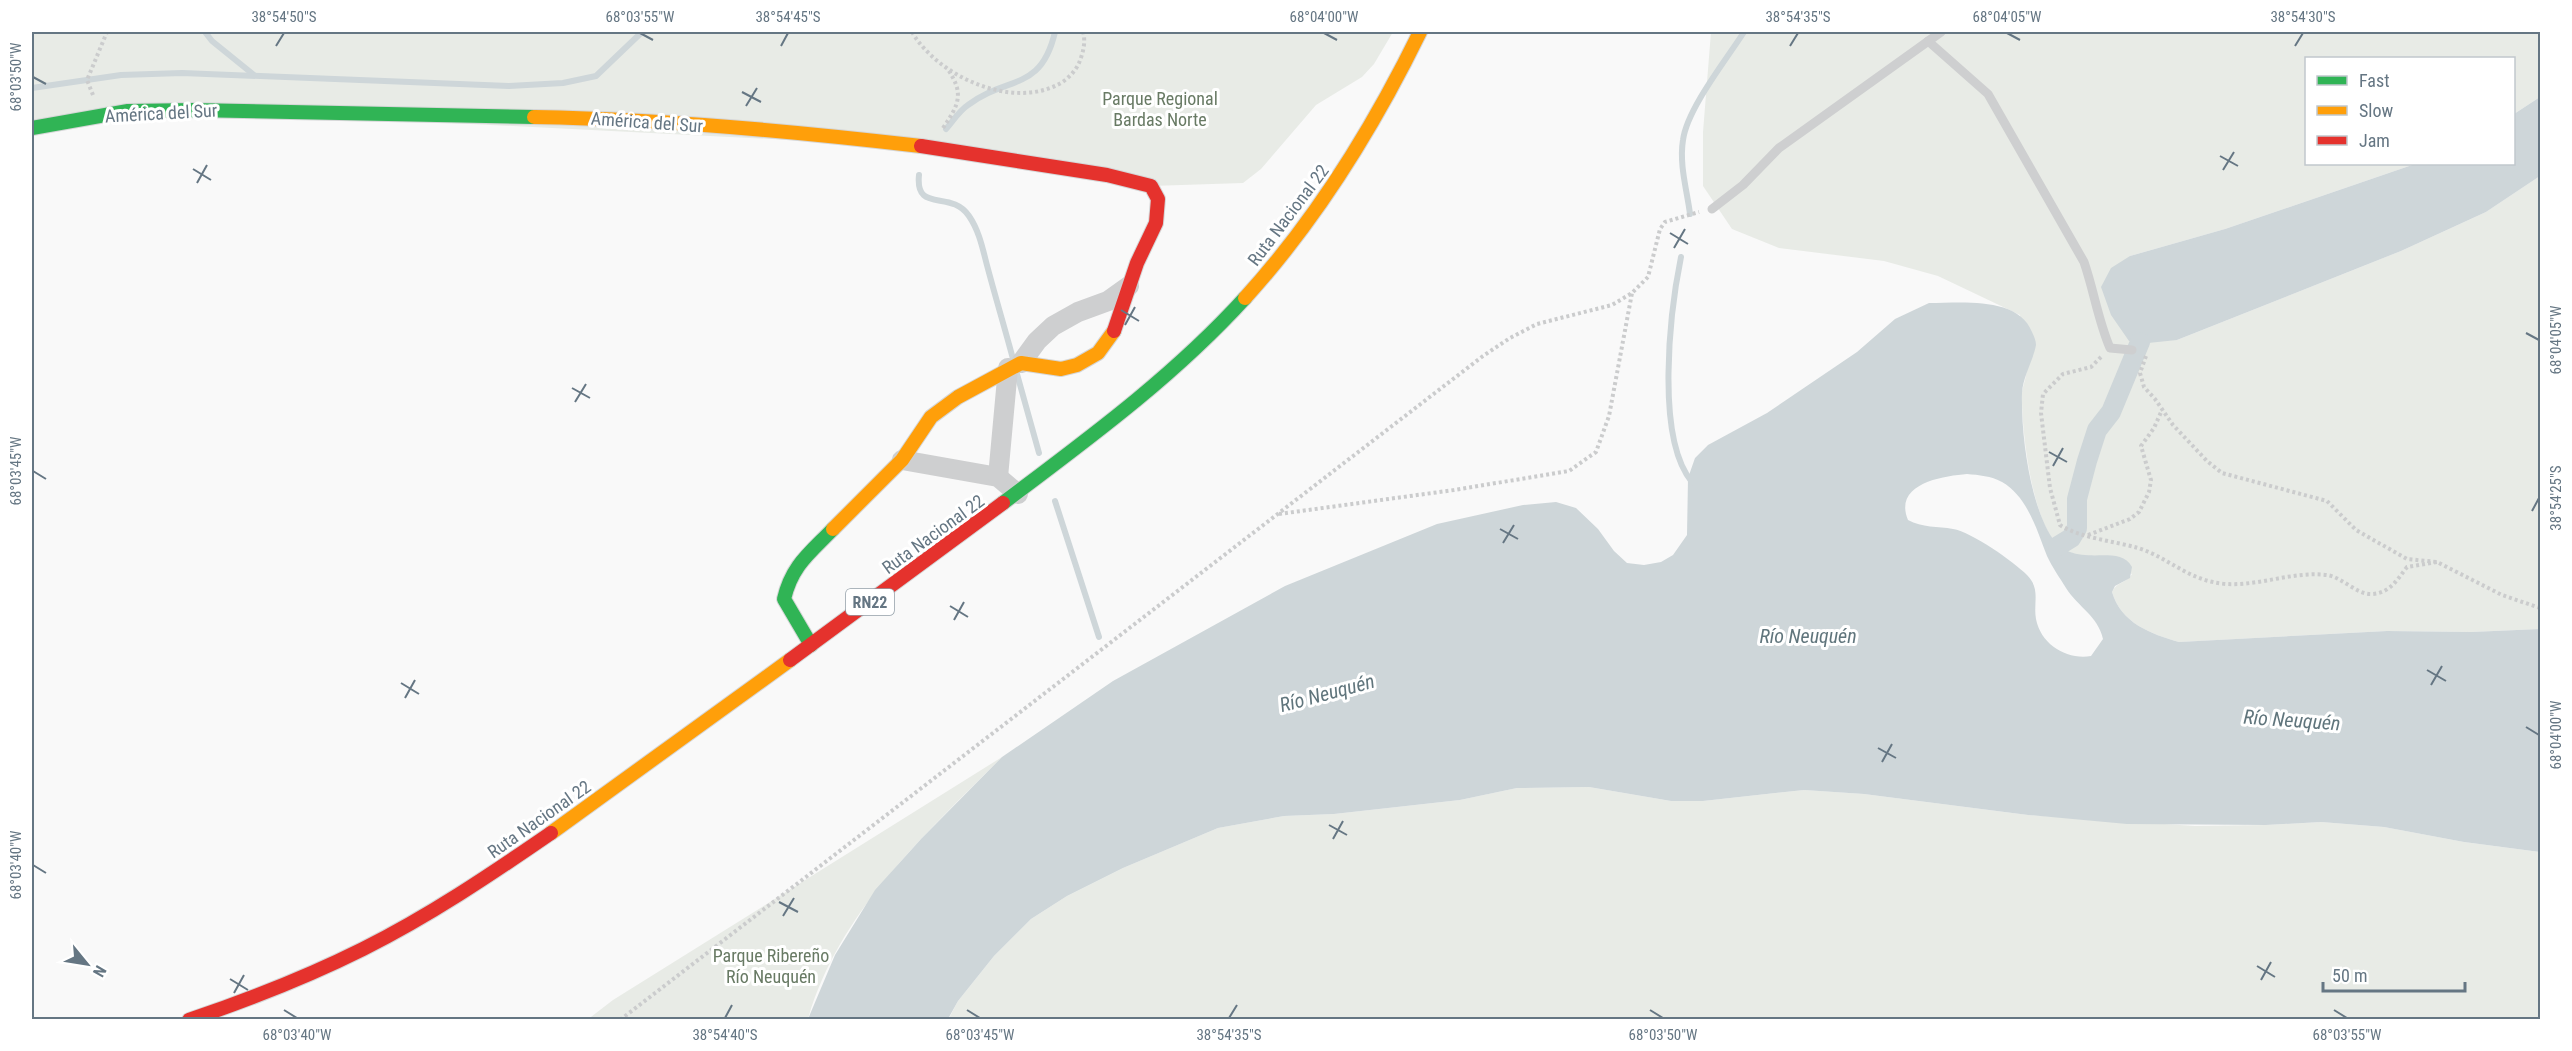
<svg xmlns="http://www.w3.org/2000/svg" width="2572" height="1051" font-family="'Roboto Condensed',sans-serif">
	<style>
		.green { fill: #e8ebe6 }
		.water { fill: #ced6d9; fill-rule: evenodd }
		.lines { fill: none; stroke-linecap: round; stroke-linejoin: round }
		.stream { stroke: #ced6d9; stroke-width: 6 }
		.canal { stroke: #ced6d9; stroke-width: 20 }
		.fast-casing { stroke: #d5d6d7; stroke-width: 16 }
		.slow-casing { stroke: #d5d6d7; stroke-width: 16 }
		.jam-casing { stroke: #d5d6d7; stroke-width: 16 }
		.path { stroke: #cbcccd; stroke-width: 4; stroke-dasharray: 3 3; stroke-linecap: butt }
		.lane { stroke: #cecfd0; stroke-width: 9 }
		.street { stroke: #cecfd0; stroke-width: 20 }
		.fast { stroke: #30b455; stroke-width: 14 }
		.slow { stroke: #ff9f0a; stroke-width: 14 }
		.jam { stroke: #e5322d; stroke-width: 14 }
		.ticks { fill: none; stroke: #657683; stroke-width: 2 }
		.labels { text-anchor: middle; dominant-baseline: central; stroke-width: 6; stroke-linejoin: round; paint-order: stroke }
		.shield { fill: #fff; stroke: #939fa8; stroke-width: 1.5 }
		.shield-label { font-size: 16px; font-weight: bold; fill: #657683 }
		.park-label { font-size: 18px; fill: #687a64; stroke: #fff }
		.street-label { font-size: 18px; fill: #657683; stroke: #fff }
		.water-label { font-size: 20px; font-style: italic; fill: #60757c; stroke: #fff }
		.neatline { fill: none; stroke: #657683; stroke-width: 2 }
		.ticks-label { font-size: 15px; text-anchor: middle; fill: #657683 }
	</style>
	<rect width="100%" height="100%" fill="#f9f9f9"/>
	<!-- green -->
	<g class="green">
		<polygon points="32,32 1393,32 1374,64 1362,77 1316,105 1261,169 1243,183 1151,186 931,147 193,110 32,128"/>
		<path d="M1711 32H2540V97L2514 114V58H2306V164H2415L2225 229 2130 256 2177 340 2401 251 2486 212 2540 176V629L2471 632 2387 631 2179 642C2151 634 2121 623 2112 592 2116 582 2127 583 2132 574 2116 568 2070 555 2059 546 2032 524 2021 427 2022 392 2023 385 2026 378 2027 370 2028 353 2023 332 2020 315L1938 276 1884 261 1779 248 1732 229 1703 186V132Z"/>
		<path d="M1002 757C926 834 839 911 808 1019L587 1020 613 1000Z"/>
		<polygon points="1589,787 1671,801 1703,801 1804,790 1864,794 2028,815 2195,826 2266,825 2321,822 2384,827 2464,842 2540,852 2540,1019 948,1020 958,1001 994,956 1031,919 1067,896 1123,868 1218,828 1284,816 1334,814 1460,800 1517,788"/>
	</g>
	<!-- water -->
	<g class="water">
		<polygon points="2540,97 2540,176 2486,212 2401,251 2177,340 2148,343 2129,341 2111,315 2101,287 2111,268 2130,256 2225,229 2415,164 2514,164 2514,114"/>
		<path d="M1929 303C1961 303 2018 296 2032 332 2034 336 2036 341 2036 345 2033 361 2023 376 2022 393 2021 434 2029 495 2048 531 2071 575 2117 540 2132 567L2130 578 2115 586 2112 592C2121 623 2151 634 2179 642L2387 631 2471 632 2540 629V852L2464 842 2384 827 2321 822 2266 825 2127 824 2028 815 1864 794 1804 790 1703 801H1671L1589 787 1517 788 1460 800 1334 814 1284 816 1218 828 1123 868 1067 896 1031 919 994 956 958 1001 948 1019H808L835 955 875 890 921 839 1002 757 1113 681 1285 586 1437 524 1523 505 1556 502 1576 508 1598 529 1614 551 1627 563 1644 565 1661 562 1673 555 1687 535 1688 478 1695 458 1708 445 1767 413 1857 352 1895 319ZM1967 474C1979 475 1991 476 2002 482 2028 497 2037 531 2047 556 2052 567 2060 578 2066 588 2078 607 2098 616 2103 639L2091 656C2067 660 2041 645 2036 619 2033 603 2041 589 2027 575 2014 562 1972 532 1953 529 1938 526 1922 528 1908 520 1893 484 1942 476 1967 474Z"/>
	</g>
	<g class="lines">
		<!-- stream -->
		<g class="stream">
			<polyline points="205,32 212,41 254,75"/>
			<polyline points="32,88 121,75 182,73 509,86 563,83 596,76 642,32"/>
			<path d="M946 129C953 121 959 111 968 105 1008 75 1041 92 1055 32"/>
			<path d="M919 175C915 214 951 189 969 216 980 232 983 251 988 269 996 299 1005 329 1013 359"/>
			<path d="M1690 214C1687 190 1679 165 1683 140 1687 109 1726 60 1744 32"/>
			<path d="M1681 257C1670 311 1655 438 1692 482"/>
			<polyline points="1017,374 1039,453"/>
			<polyline points="1055,501 1099,637"/>
		</g>
		<!-- canal -->
		<polyline class="canal" points="2058,546 2071,538 2077,528 2077,499 2087,461 2097,430 2111,412 2140,342"/>
		<defs>
			<g id="fast">
				<polyline points="32,128 128,111 193,110 534,117"/>
				<path d="M1003 503C1088 439 1173 377 1245 298"/>
				<path d="M811 645 784 599C792 565 810 553 833 529"/>
			</g>
			<g id="slow">
				<path d="M534 117C663 119 792 131 921 146"/>
				<path d="M1245 298C1317 219 1373 128 1420 32"/>
				<polyline points="833,529 902,460 931,417 958,397 1021,363 1061,369 1077,365 1098,353 1114,331"/>
				<polyline points="551,833 790,660"/>
			</g>
			<g id="jam">
				<polyline points="921,146 1107,175 1151,186 1158,199 1156,223 1137,263 1114,331"/>
				<polyline points="790,660 1003,503"/>
				<path d="M189 1020C248 1000 307 977 363 949 429 916 490 875 551 833"/>
			</g>
		</defs>
		<!-- fast casing -->
		<use href="#fast" class="fast-casing"/>
		<!-- slow casing -->
		<use href="#slow" class="slow-casing"/>
		<!-- jam casing -->
		<use href="#jam" class="jam-casing"/>
		<!-- path -->
		<g class="path">
			<path d="M912 32C937 75 1009 109 1057 85 1066 81 1075 72 1079 63 1083 53 1086 42 1083 32"/>
			<polyline points="93,95 87,80 107,32"/>
			<path d="M943 128C960 103 964 93 947 68"/>
			<polyline points="2146,356 2140,373 2144,387 2155,399 2173,425 2207,461 2222,473 2327,501 2356,530 2407,559 2437,562 2502,595 2540,608"/>
			<path d="M2101 357 2091 367 2063 374 2043 394 2041 413 2050 488 2060 525C2080 538 2114 541 2138 548 2170 558 2188 581 2226 584 2260 586 2293 571 2327 575 2342 577 2357 595 2372 594 2390 593 2397 580 2407 567L2437 562"/>
			<polyline points="1279,514 1454,490 1569,471 1596,452 1609,416 1632,293"/>
			<polyline points="2088,535 2130,519 2139,512 2149,492 2151,480 2141,446 2154,428 2162,410"/>
			<polyline points="620,1020 1483,356 1510,338 1537,324 1612,305 1632,293 1648,277 1660,229 1665,222 1699,212"/>
		</g>
		<!-- lane -->
		<g class="lane">
			<path d="M1928 41 1988 94 2084 262C2094 291 2098 320 2110 348L2132 350"/>
			<polyline points="1712,209 1743,185 1779,148 1941,32"/>
		</g>
		<!-- street -->
		<g class="street">
			<polyline points="1021,363 1037,341 1053,326 1078,312 1108,301 1129,286"/>
			<polyline points="902,460 998,477 1018,494"/>
			<polyline points="998,477 1008,368"/>
		</g>
		<!-- fast -->
		<use href="#fast" class="fast"/>
		<!-- slow -->
		<use href="#slow" class="slow"/>
		<!-- jam -->
		<use href="#jam" class="jam"/>
	</g>
	<!-- ticks -->
	<path class="ticks" d="M640 33 653 40M1324 33 1337 40M2007 33 2020 40M276 46 284 33M781 46 788 33M1790 46 1798 33M2295 46 2303 33M33 77 46 84M742 92 761 102M746 106 757 88M2220 156 2238 166M193 169 211 180M2223 170 2234 152M197 183 207 165M1670 233 1688 244M1674 248 1685 229M1121 310 1139 321M1125 325 1135 307M2526 333 2539 340M572 388 590 398M575 402 586 384M2049 452 2067 462M2053 466 2063 448M33 471 46 479M2532 511 2539 498M1500 529 1518 539M1503 543 1514 525M950 606 968 617M954 620 964 602M2427 670 2446 681M401 683 419 694M2431 685 2442 666M405 698 415 680M2526 727 2539 735M1878 748 1896 758M1882 762 1892 744M1329 825 1347 835M1333 839 1343 821M33 865 46 873M779 902 798 912M783 916 794 898M2257 966 2275 977M230 979 248 990M2261 980 2271 962M234 993 244 975M284 1010 297 1018M967 1010 980 1018M1650 1010 1663 1018M2334 1010 2347 1018M725 1018 732 1005M1229 1018 1237 1005"/>
	<g class="labels">
		<!-- shield labels -->
		<rect class="shield" x="846" y="589" width="48" height="26" rx="4.5"/>
		<g class="shield-label">
			<text x="870" y="602">RN22</text>
		</g>
		<!-- park labels -->
		<g class="park-label">
			<text x="1160" y="98">Parque Regional<tspan x="1160" dy="21">Bardas Norte</tspan></text>
			<text x="771" y="955">Parque Ribereño<tspan x="771" dy="21">Río Neuquén</tspan></text>
		</g>
		<!-- street labels -->
		<g class="street-label">
			<text transform="translate(161 113) rotate(-3)">América del Sur</text>
			<text transform="translate(647 122) rotate(4)">América del Sur</text>
			<text transform="translate(1288 215) rotate(-53)">Ruta Nacional 22</text>
			<text transform="translate(933 534) rotate(-36)">Ruta Nacional 22</text>
			<text transform="translate(539 819) rotate(-35)">Ruta Nacional 22</text>
		</g>
		<!-- water labels -->
		<g class="water-label">
			<text x="1808" y="636">Río Neuquén</text>
			<text transform="translate(1327 693) rotate(-15)">Río Neuquén</text>
			<text transform="translate(2292 720) rotate(4)">Río Neuquén</text>
		</g>
	</g>
	<!-- border -->
	<rect width="2572" height="1051" fill="none" stroke="#ffffff" stroke-width="66"/>
	<!-- legend -->
	<rect x="2305" y="57" width="210" height="108" fill="#ffffff" stroke="#c1c8cd" stroke-width="1.5"/>
	<rect x="2317" y="76" width="30" height="9" fill="#30b455" stroke="#c1c8cd" stroke-width="1.5"/>
	<text x="2359" y="87" font-size="18" fill="#657683">Fast</text>
	<rect x="2317" y="106" width="30" height="9" fill="#ff9f0a" stroke="#c1c8cd" stroke-width="1.5"/>
	<text x="2359" y="117" font-size="18" fill="#657683">Slow</text>
	<rect x="2317" y="136" width="30" height="9" fill="#e5322d" stroke="#c1c8cd" stroke-width="1.5"/>
	<text x="2359" y="147" font-size="18" fill="#657683">Jam</text>
	<!-- north arrow -->
	<g transform="translate(87 964) rotate(120)" stroke="#ffffff" stroke-width="4.5" paint-order="stroke">
	<path d="M0-4.5L10 22L0 15L-10 22Z" fill="#657683"/>
	<text y="-9" font-size="16" font-weight="bold" text-anchor="middle" fill="#657683">N</text>
	</g>
	<!-- scale -->
	<path d="M2323 982v9h142v-9" fill="none" stroke="#657683" stroke-width="3"/>
	<text x="2332" y="982" font-size="18" fill="#657683" stroke="#ffffff" stroke-width="4.5" paint-order="stroke">50 m</text>
	<rect x="33" y="33" width="2506" height="985" class="neatline"/>
	<g class="ticks-label">
		<text x="284" y="22">38°54'50"S</text>
		<text x="640" y="22">68°03'55"W</text>
		<text x="788" y="22">38°54'45"S</text>
		<text x="1324" y="22">68°04'00"W</text>
		<text x="1798" y="22">38°54'35"S</text>
		<text x="2007" y="22">68°04'05"W</text>
		<text x="2303" y="22">38°54'30"S</text>
		<text transform="translate(16 77) rotate(-90)" y="5">68°03'50"W</text>
		<text transform="translate(2556 340) rotate(-90)" y="5">68°04'05"W</text>
		<text transform="translate(16 471) rotate(-90)" y="5">68°03'45"W</text>
		<text transform="translate(2556 498) rotate(-90)" y="5">38°54'25"S</text>
		<text transform="translate(2556 735) rotate(-90)" y="5">68°04'00"W</text>
		<text transform="translate(16 865) rotate(-90)" y="5">68°03'40"W</text>
		<text x="297" y="1040">68°03'40"W</text>
		<text x="725" y="1040">38°54'40"S</text>
		<text x="980" y="1040">68°03'45"W</text>
		<text x="1229" y="1040">38°54'35"S</text>
		<text x="1663" y="1040">68°03'50"W</text>
		<text x="2347" y="1040">68°03'55"W</text>
	</g>
</svg>
